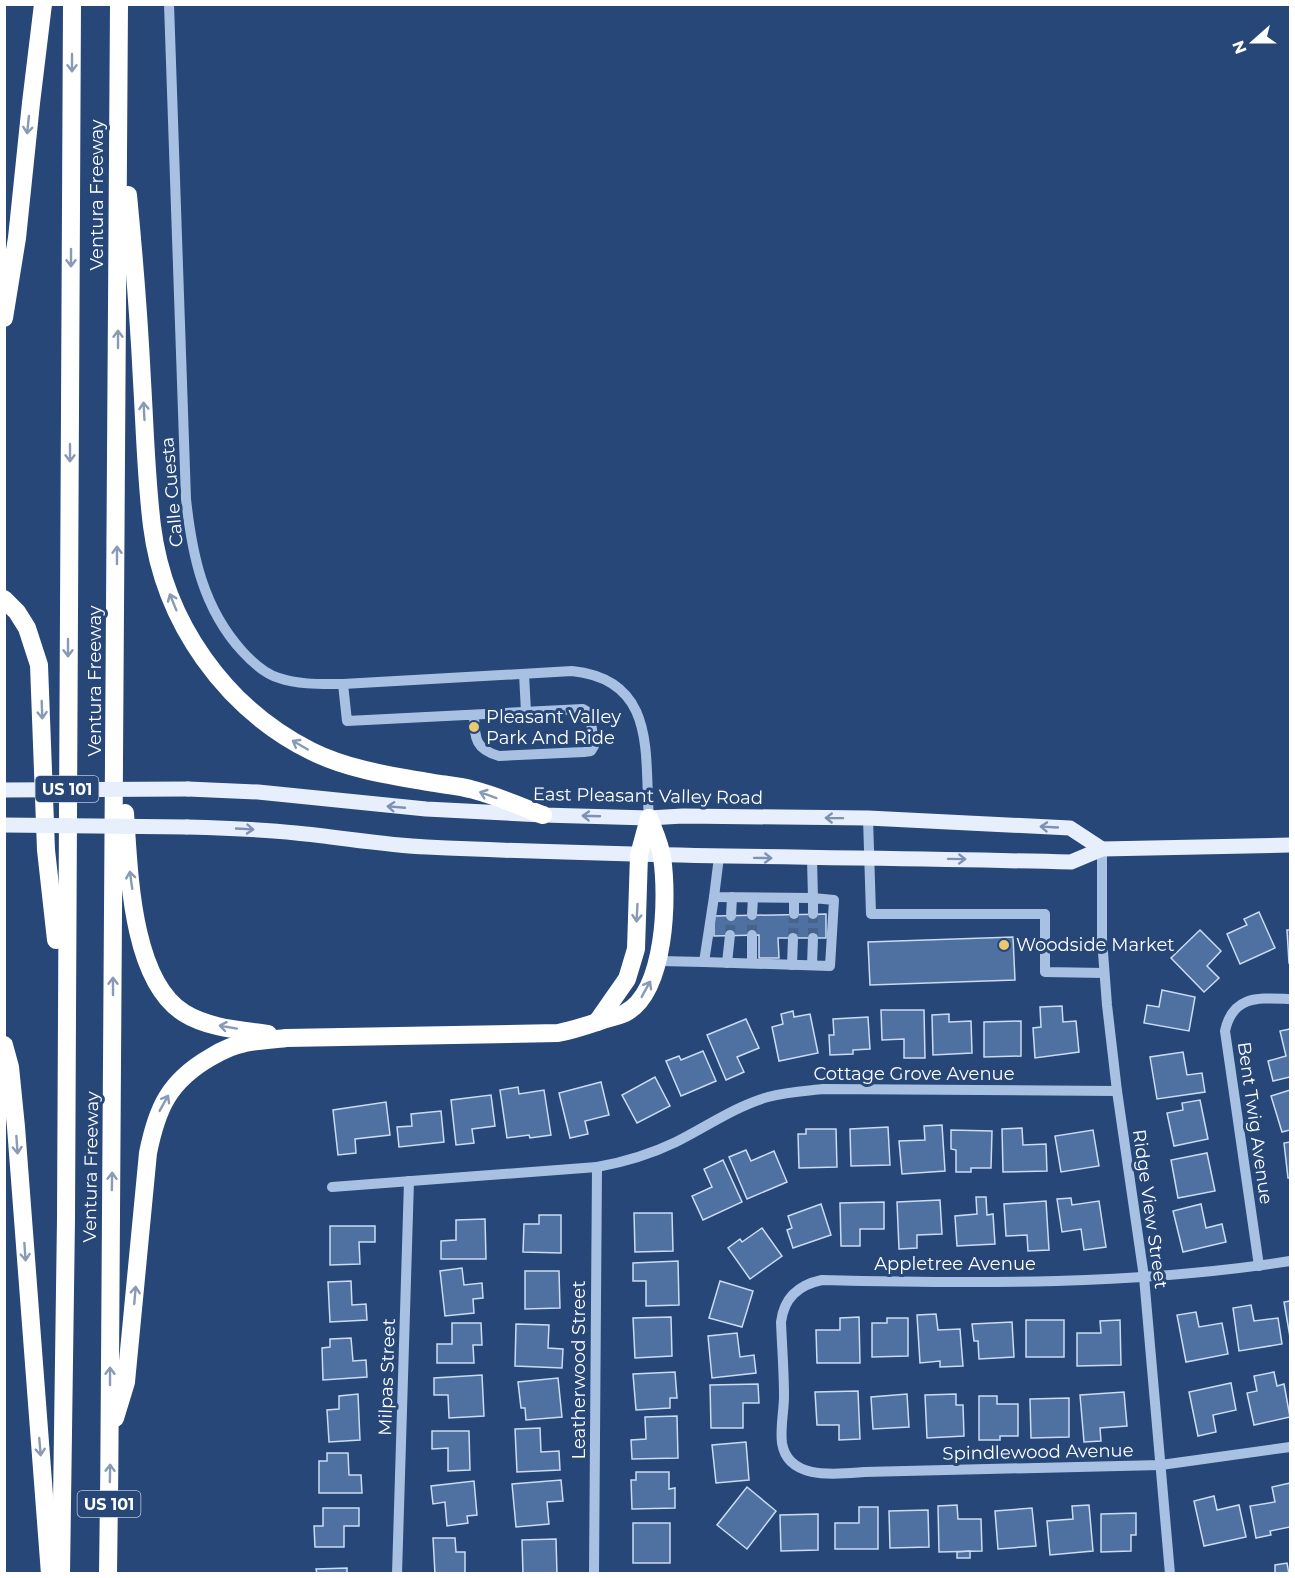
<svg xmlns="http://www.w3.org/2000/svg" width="1295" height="1578" font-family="Montserrat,sans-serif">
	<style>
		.building { fill: #4f71a1; stroke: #cadbf2; stroke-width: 1.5 }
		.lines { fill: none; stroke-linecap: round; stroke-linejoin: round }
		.minor-tunnel { stroke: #47638b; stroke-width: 10; stroke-dasharray: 10 5; stroke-linecap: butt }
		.minor { stroke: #a8c1e2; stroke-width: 10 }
		.major { stroke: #e7eefc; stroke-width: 15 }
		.highway { stroke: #fff; stroke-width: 18 }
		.major-bridge { stroke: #e7eefc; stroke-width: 15 }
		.oneway { stroke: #889ab4 }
		.oneway2 { stroke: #7d92b3 }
		.poi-dot { fill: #ebca6e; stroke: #264777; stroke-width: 2 }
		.labels { text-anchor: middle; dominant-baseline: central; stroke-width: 6; stroke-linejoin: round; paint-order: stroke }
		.shield { fill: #264777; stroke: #bec8d6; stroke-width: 1.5 }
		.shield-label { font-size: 16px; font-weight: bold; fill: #fff }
		.street-label { font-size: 18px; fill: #fff; stroke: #264777 }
		.poi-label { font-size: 18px; fill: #fff; stroke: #264777; text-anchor: start }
	</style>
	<rect width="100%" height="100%" fill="#264777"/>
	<!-- building -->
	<g class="building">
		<polygon points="1259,912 1275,948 1240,964 1227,934 1247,925 1244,919"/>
		<polygon points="826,914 826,938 778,938 779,958 759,958 759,935 714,936 714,916"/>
		<polygon points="1200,930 1221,951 1207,966 1219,978 1204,992 1171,958"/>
		<polygon points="1287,930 1290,930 1290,963 1289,963"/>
		<polygon points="1013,937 1015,980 870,985 868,942"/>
		<polygon points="1162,990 1195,997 1189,1031 1144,1023 1147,1005 1159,1007"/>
		<polygon points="1062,1006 1063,1022 1076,1021 1079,1052 1035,1058 1033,1028 1041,1027 1040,1007"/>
		<polygon points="881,1010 924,1010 925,1058 904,1058 904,1039 882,1040"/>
		<polygon points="793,1011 794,1017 810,1014 818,1053 779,1061 772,1027 783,1024 781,1014"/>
		<polygon points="949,1014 949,1022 971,1021 972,1053 933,1055 932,1015"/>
		<polygon points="868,1017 870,1049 853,1050 853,1054 830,1055 829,1035 834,1035 833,1019"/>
		<polygon points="746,1019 759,1048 737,1057 744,1072 726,1080 707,1035"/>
		<polygon points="1021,1021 1021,1056 984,1057 984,1022"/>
		<polygon points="1290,1029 1290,1077 1273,1081 1268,1061 1286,1056 1280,1031"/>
		<polygon points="703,1051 716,1081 681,1096 666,1061 679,1056 681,1060"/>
		<polygon points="1183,1052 1187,1075 1202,1073 1205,1092 1157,1099 1150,1057"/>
		<polygon points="655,1077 670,1106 637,1123 622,1095"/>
		<polygon points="601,1082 609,1115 585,1121 588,1134 570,1138 559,1093"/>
		<polygon points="518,1087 519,1094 544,1090 551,1135 530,1138 529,1135 507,1138 500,1090"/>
		<polygon points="1290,1090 1290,1130 1282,1132 1271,1096"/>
		<polygon points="491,1095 495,1126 472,1129 474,1143 456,1145 451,1100"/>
		<polygon points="1200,1100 1208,1139 1174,1146 1167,1113 1183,1110 1182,1103"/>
		<polygon points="386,1102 390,1135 355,1139 356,1153 338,1155 333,1110"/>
		<polygon points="441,1111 444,1142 399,1147 397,1127 412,1126 411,1114"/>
		<polygon points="942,1125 945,1171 902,1174 899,1141 925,1140 924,1126"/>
		<polygon points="888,1127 890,1165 851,1166 850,1129"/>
		<polygon points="1022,1128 1023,1145 1046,1144 1047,1171 1003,1172 1002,1129"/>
		<polygon points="806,1129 836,1129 837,1167 799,1168 798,1134 806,1134"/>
		<polygon points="951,1130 992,1131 991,1168 971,1168 971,1172 956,1172 956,1150 951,1149"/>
		<polygon points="1093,1130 1099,1166 1061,1172 1055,1136"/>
		<polygon points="1290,1142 1290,1178 1288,1178 1284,1143"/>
		<polygon points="746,1150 751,1161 774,1151 787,1182 747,1199 729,1157"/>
		<polygon points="1207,1153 1215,1191 1178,1198 1171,1160"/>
		<polygon points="723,1160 742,1202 703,1220 692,1196 712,1187 704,1169"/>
		<polygon points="976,1197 986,1197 987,1215 993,1214 995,1244 957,1246 955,1216 977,1214"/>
		<polygon points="1071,1198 1072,1205 1099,1201 1106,1247 1084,1250 1081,1229 1062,1232 1057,1199"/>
		<polygon points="940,1200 942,1234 917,1235 917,1248 899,1249 897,1202"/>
		<polygon points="1046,1201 1049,1250 1028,1251 1027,1235 1006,1236 1004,1204"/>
		<polygon points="884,1202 884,1229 860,1229 860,1246 841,1246 840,1203"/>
		<polygon points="821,1204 831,1235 793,1248 787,1230 792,1228 788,1216"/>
		<polygon points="1201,1204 1206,1228 1222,1224 1226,1242 1183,1252 1173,1211"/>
		<polygon points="634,1213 672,1213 673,1251 635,1252"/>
		<polygon points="539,1215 561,1215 561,1253 523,1252 524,1224 539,1224"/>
		<polygon points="485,1219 486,1259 441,1259 441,1241 456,1240 456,1220"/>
		<polygon points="330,1226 375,1226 375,1242 359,1242 360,1264 330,1265"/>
		<polygon points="762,1228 782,1256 750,1279 728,1248 740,1239 742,1242"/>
		<polygon points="678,1261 679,1305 646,1306 646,1281 633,1281 633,1263"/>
		<polygon points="462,1268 464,1285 482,1283 483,1298 473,1299 474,1313 445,1316 440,1271"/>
		<polygon points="525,1271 559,1271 560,1308 525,1309"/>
		<polygon points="351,1281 352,1305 366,1304 367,1320 330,1322 328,1282"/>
		<polygon points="720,1281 753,1291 742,1327 709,1318"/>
		<polygon points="1290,1301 1290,1337 1284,1302"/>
		<polygon points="1251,1305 1254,1321 1278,1318 1282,1344 1239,1351 1233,1308"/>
		<polygon points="1196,1312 1199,1327 1222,1323 1228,1354 1186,1362 1177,1315"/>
		<polygon points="936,1314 938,1330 960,1329 963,1366 940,1367 940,1361 920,1363 917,1315"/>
		<polygon points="671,1317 672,1356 635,1358 633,1318"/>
		<polygon points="859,1317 860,1363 817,1363 816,1330 840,1330 840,1318"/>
		<polygon points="887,1318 908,1318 908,1356 872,1357 872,1323 887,1323"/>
		<rect x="1026" y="1320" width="38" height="37"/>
		<polygon points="1120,1320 1121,1365 1077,1366 1077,1333 1101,1333 1100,1321"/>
		<polygon points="1012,1322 1014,1357 979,1359 978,1341 974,1341 972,1324"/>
		<polygon points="452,1323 481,1323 482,1345 473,1345 474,1363 437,1363 437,1344 452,1344"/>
		<polygon points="516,1324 549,1325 548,1348 563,1349 562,1368 515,1366"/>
		<polygon points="737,1333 740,1357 754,1355 756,1373 712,1378 708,1336"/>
		<polygon points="351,1338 353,1361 366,1360 367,1377 323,1380 322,1348 330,1347 330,1339"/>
		<polygon points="675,1372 677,1398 670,1398 670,1408 636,1410 633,1374"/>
		<polygon points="1274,1372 1277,1386 1284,1384 1290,1417 1254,1425 1247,1393 1257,1391 1254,1376"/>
		<polygon points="482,1375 484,1416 449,1418 448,1395 434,1395 434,1378"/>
		<polygon points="558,1378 562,1417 526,1420 525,1408 521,1408 518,1382"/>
		<polygon points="1231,1383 1236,1410 1213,1415 1216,1432 1198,1436 1189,1392"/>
		<polygon points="758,1384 759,1403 743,1403 743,1428 711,1428 710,1385"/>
		<polygon points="858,1391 860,1439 839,1440 839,1425 817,1425 815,1392"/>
		<polygon points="1124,1392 1127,1426 1100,1428 1101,1441 1084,1442 1080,1395"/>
		<polygon points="358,1394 360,1440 329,1442 327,1410 339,1409 339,1396"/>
		<polygon points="907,1394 909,1427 873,1429 871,1397"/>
		<polygon points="956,1394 956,1405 963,1405 964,1436 927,1438 925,1395"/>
		<polygon points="979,1396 997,1396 997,1404 1018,1404 1018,1436 1000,1436 1000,1440 979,1440"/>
		<polygon points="1069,1398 1069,1437 1031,1438 1030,1399"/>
		<polygon points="677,1416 678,1458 632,1459 631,1440 646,1439 645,1417"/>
		<polygon points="540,1428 541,1452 559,1451 560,1470 517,1472 515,1429"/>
		<polygon points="432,1431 469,1431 470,1470 448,1471 448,1448 432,1449"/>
		<polygon points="746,1442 749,1480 716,1483 712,1445"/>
		<polygon points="327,1453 348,1453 349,1475 361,1475 362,1493 319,1493 319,1461 327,1461"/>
		<polygon points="636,1472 669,1472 669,1489 675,1488 675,1508 632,1509 631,1480 636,1480"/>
		<polygon points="561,1480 563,1501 547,1502 549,1524 516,1527 512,1484"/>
		<polygon points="474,1481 477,1515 467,1516 468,1523 447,1526 445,1502 433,1504 431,1486"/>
		<polygon points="1290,1483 1290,1527 1270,1531 1271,1535 1256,1538 1250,1506 1275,1502 1272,1487"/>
		<polygon points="747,1487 776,1511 747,1549 717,1525"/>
		<polygon points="1214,1496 1217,1510 1239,1505 1246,1537 1204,1546 1194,1501"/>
		<polygon points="957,1505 958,1519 981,1519 982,1551 939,1552 938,1506"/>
		<polygon points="1089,1505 1093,1551 1050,1555 1047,1521 1073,1519 1072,1506"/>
		<polygon points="859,1507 878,1507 878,1549 835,1549 835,1523 859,1523"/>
		<polygon points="323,1508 359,1508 359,1526 344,1526 344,1547 315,1547 314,1526 323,1526"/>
		<polygon points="1032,1508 1036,1546 998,1549 995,1511"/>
		<polygon points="928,1510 929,1547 890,1548 889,1511"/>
		<polygon points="1136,1513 1136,1535 1131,1535 1131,1551 1101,1552 1101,1514"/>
		<polygon points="818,1514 818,1550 781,1551 780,1515"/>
		<rect x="633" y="1523" width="37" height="40"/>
		<polygon points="433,1538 455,1538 456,1552 465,1552 465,1574 435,1574"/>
		<polygon points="556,1539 557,1574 523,1574 522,1540"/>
		<polygon points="970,1551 970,1558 957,1558 957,1552"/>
		<polygon points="1287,1563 1289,1574 1275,1574 1275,1565"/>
		<polygon points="347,1568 347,1574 317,1574 316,1569"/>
	</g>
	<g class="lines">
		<!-- minor-tunnel -->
		<g class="minor-tunnel">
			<polyline points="730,935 731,916"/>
			<polyline points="752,935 752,915"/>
			<polyline points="793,938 794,914"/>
			<polyline points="813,938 813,914"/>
		</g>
		<!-- minor -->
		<g class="minor">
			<path d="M169 4 186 499C192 555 203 608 242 651 252 662 265 674 279 678 299 685 322 684 343 684L572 671C658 680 644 755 649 818"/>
			<polyline points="524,674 526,712"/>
			<path d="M343 684 347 721 583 709 590 713 594 746 591 751 584 752 499 756C474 749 475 737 474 715"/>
			<polyline points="868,818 871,914 1045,914 1045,972 1104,973"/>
			<polyline points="1102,849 1102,939 1107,1005 1117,1091 1144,1277 1170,1574"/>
			<polyline points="719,857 714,897 813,898 812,859"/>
			<polyline points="794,914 794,898"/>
			<polyline points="752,915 753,898"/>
			<polyline points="731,916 732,897"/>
			<polyline points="659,961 704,962 714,897"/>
			<polyline points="704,962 830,966 834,900 813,898 813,914"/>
			<polyline points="727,963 730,935"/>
			<polyline points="752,963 752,935"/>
			<polyline points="792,965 793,938"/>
			<polyline points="812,965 813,938"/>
			<path d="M332 1187 597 1167C625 1162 651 1154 676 1142 706 1127 736 1106 768 1097 786 1092 805 1091 823 1089L1117 1091"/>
			<path d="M1290 1261C1136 1285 977 1284 822 1280 798 1285 784 1298 781 1322 782 1347 784 1372 784 1396 784 1411 780 1428 782 1443 788 1481 837 1474 864 1472L1161 1465 1290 1447"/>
			<path d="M1259 1266 1225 1031C1233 994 1260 998 1290 999"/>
			<polyline points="397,1574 409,1181"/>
			<polyline points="594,1574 597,1167"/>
		</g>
		<!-- major -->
		<g class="major">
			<polyline points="188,789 258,792 426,809 543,815 649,818 683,816 868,818 1070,828 1102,849"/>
			<path d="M187 827C223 828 259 829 296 833 339 837 383 845 427 847 641 857 856 857 1071 862L1102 849 1290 845"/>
		</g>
		<!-- highway -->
		<g class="highway">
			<path d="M128 195C134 257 139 319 142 381 145 430 146 478 152 526 164 622 225 708 311 751 349 770 393 776 434 783 447 785 461 786 474 790 497 796 520 806 543 815"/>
			<polyline points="4,318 17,238 31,103 43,4"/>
			<polyline points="4,599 17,612 27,628 39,665 46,850 56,940"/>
			<path d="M125 813C129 870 131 980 184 1013 208 1028 240 1030 268 1034"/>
			<polyline points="597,1022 627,979 636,949 639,855 649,818"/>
			<polyline points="4,1045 10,1067 16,1127 50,1574"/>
			<path d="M115 1418 126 1382 148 1153C157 1108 169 1081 211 1057 221 1051 233 1045 245 1043 258 1040 272 1040 286 1038L558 1033C574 1030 588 1025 603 1020 610 1018 618 1016 625 1013 666 992 668 897 662 857 660 844 654 831 649 818"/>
			<polyline points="61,1574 66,1219 72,4"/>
			<path d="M108 1574C115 1051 116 528 119 4"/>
		</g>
		<!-- major-bridge -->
		<g class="major-bridge">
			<polyline points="4,790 188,789"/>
			<polyline points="4,825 187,827"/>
		</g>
	</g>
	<!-- one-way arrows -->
	<defs><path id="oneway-shaft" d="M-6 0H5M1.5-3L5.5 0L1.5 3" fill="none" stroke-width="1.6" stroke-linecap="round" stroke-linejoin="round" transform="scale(1.5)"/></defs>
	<g class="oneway">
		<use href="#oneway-shaft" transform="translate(72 63) rotate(90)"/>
		<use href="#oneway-shaft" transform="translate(28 125) rotate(96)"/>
		<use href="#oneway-shaft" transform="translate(71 258) rotate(90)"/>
		<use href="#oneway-shaft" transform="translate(118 339) rotate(-90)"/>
		<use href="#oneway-shaft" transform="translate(144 411) rotate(-93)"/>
		<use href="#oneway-shaft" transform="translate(70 453) rotate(90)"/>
		<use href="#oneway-shaft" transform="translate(117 555) rotate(-90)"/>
		<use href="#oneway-shaft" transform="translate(173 602) rotate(-112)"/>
		<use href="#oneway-shaft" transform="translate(68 648) rotate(90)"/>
		<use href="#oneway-shaft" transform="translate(42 710) rotate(88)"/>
		<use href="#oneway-shaft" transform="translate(300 745) rotate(-150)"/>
		<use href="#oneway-shaft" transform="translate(488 795) rotate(-160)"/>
		<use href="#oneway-shaft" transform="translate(131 880) rotate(-98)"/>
		<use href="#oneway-shaft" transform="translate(637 913) rotate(93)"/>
		<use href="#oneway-shaft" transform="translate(113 986) rotate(-90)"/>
		<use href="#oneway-shaft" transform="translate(646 989) rotate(-61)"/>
		<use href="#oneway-shaft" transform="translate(228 1027) rotate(-170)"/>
		<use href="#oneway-shaft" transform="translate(164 1103) rotate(-61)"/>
		<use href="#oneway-shaft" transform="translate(17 1145) rotate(86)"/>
		<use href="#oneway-shaft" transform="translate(112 1181) rotate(-89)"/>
		<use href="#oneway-shaft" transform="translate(25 1252) rotate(86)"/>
		<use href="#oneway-shaft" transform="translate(135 1295) rotate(-85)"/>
		<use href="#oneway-shaft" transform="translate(110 1376) rotate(-90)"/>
		<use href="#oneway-shaft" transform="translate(40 1447) rotate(85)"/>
		<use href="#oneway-shaft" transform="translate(110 1473) rotate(-89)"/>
	</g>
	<g class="oneway2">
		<use href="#oneway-shaft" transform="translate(396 807) rotate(-175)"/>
		<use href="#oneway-shaft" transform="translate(591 816) rotate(-178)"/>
		<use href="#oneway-shaft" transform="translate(834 818) rotate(-179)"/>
		<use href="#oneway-shaft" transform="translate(1049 827) rotate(-177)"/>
		<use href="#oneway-shaft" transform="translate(245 829) rotate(3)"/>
		<use href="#oneway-shaft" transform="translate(763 858) rotate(1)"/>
		<use href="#oneway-shaft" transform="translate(957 859) rotate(1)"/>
	</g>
	<!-- markers -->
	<g class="poi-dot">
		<circle cx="474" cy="727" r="6"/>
		<circle cx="1004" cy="945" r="6"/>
	</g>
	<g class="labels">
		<!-- shield labels -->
		<g class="shield">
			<rect x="35.5" y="776" width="63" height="26" rx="4.5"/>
			<rect x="77.5" y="1491" width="63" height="26" rx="4.5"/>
		</g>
		<g class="shield-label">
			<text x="67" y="789">US 101</text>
			<text x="109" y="1504">US 101</text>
		</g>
		<!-- street labels -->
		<g class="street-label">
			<text transform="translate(97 195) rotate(-90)">Ventura Freeway</text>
			<text transform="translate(172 492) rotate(-95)">Calle Cuesta</text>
			<text transform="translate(95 681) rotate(-90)">Ventura Freeway</text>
			<text transform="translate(648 796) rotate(1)">East Pleasant Valley Road</text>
			<text x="914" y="1074">Cottage Grove Avenue</text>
			<text transform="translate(1255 1123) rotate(82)">Bent Twig Avenue</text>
			<text transform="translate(91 1167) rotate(-89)">Ventura Freeway</text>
			<text transform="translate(1150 1209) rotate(82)">Ridge View Street</text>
			<text x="955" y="1264">Appletree Avenue</text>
			<text transform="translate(579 1370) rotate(-90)">Leatherwood Street</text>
			<text transform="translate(387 1377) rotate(-88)">Milpas Street</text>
			<text transform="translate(1038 1452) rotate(-1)">Spindlewood Avenue</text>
		</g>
		<!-- poi labels -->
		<g class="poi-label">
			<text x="486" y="717">Pleasant Valley<tspan x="486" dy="21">Park And Ride</tspan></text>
			<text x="1016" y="945">Woodside Market</text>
		</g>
	</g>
	<!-- border -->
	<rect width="1295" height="1578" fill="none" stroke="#ffffff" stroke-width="12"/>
	<!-- north arrow -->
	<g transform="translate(1253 42) rotate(249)" stroke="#264777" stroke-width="4.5" paint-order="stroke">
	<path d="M0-4.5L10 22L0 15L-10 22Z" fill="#ffffff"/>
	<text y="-9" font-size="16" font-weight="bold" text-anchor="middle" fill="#ffffff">N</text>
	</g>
</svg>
